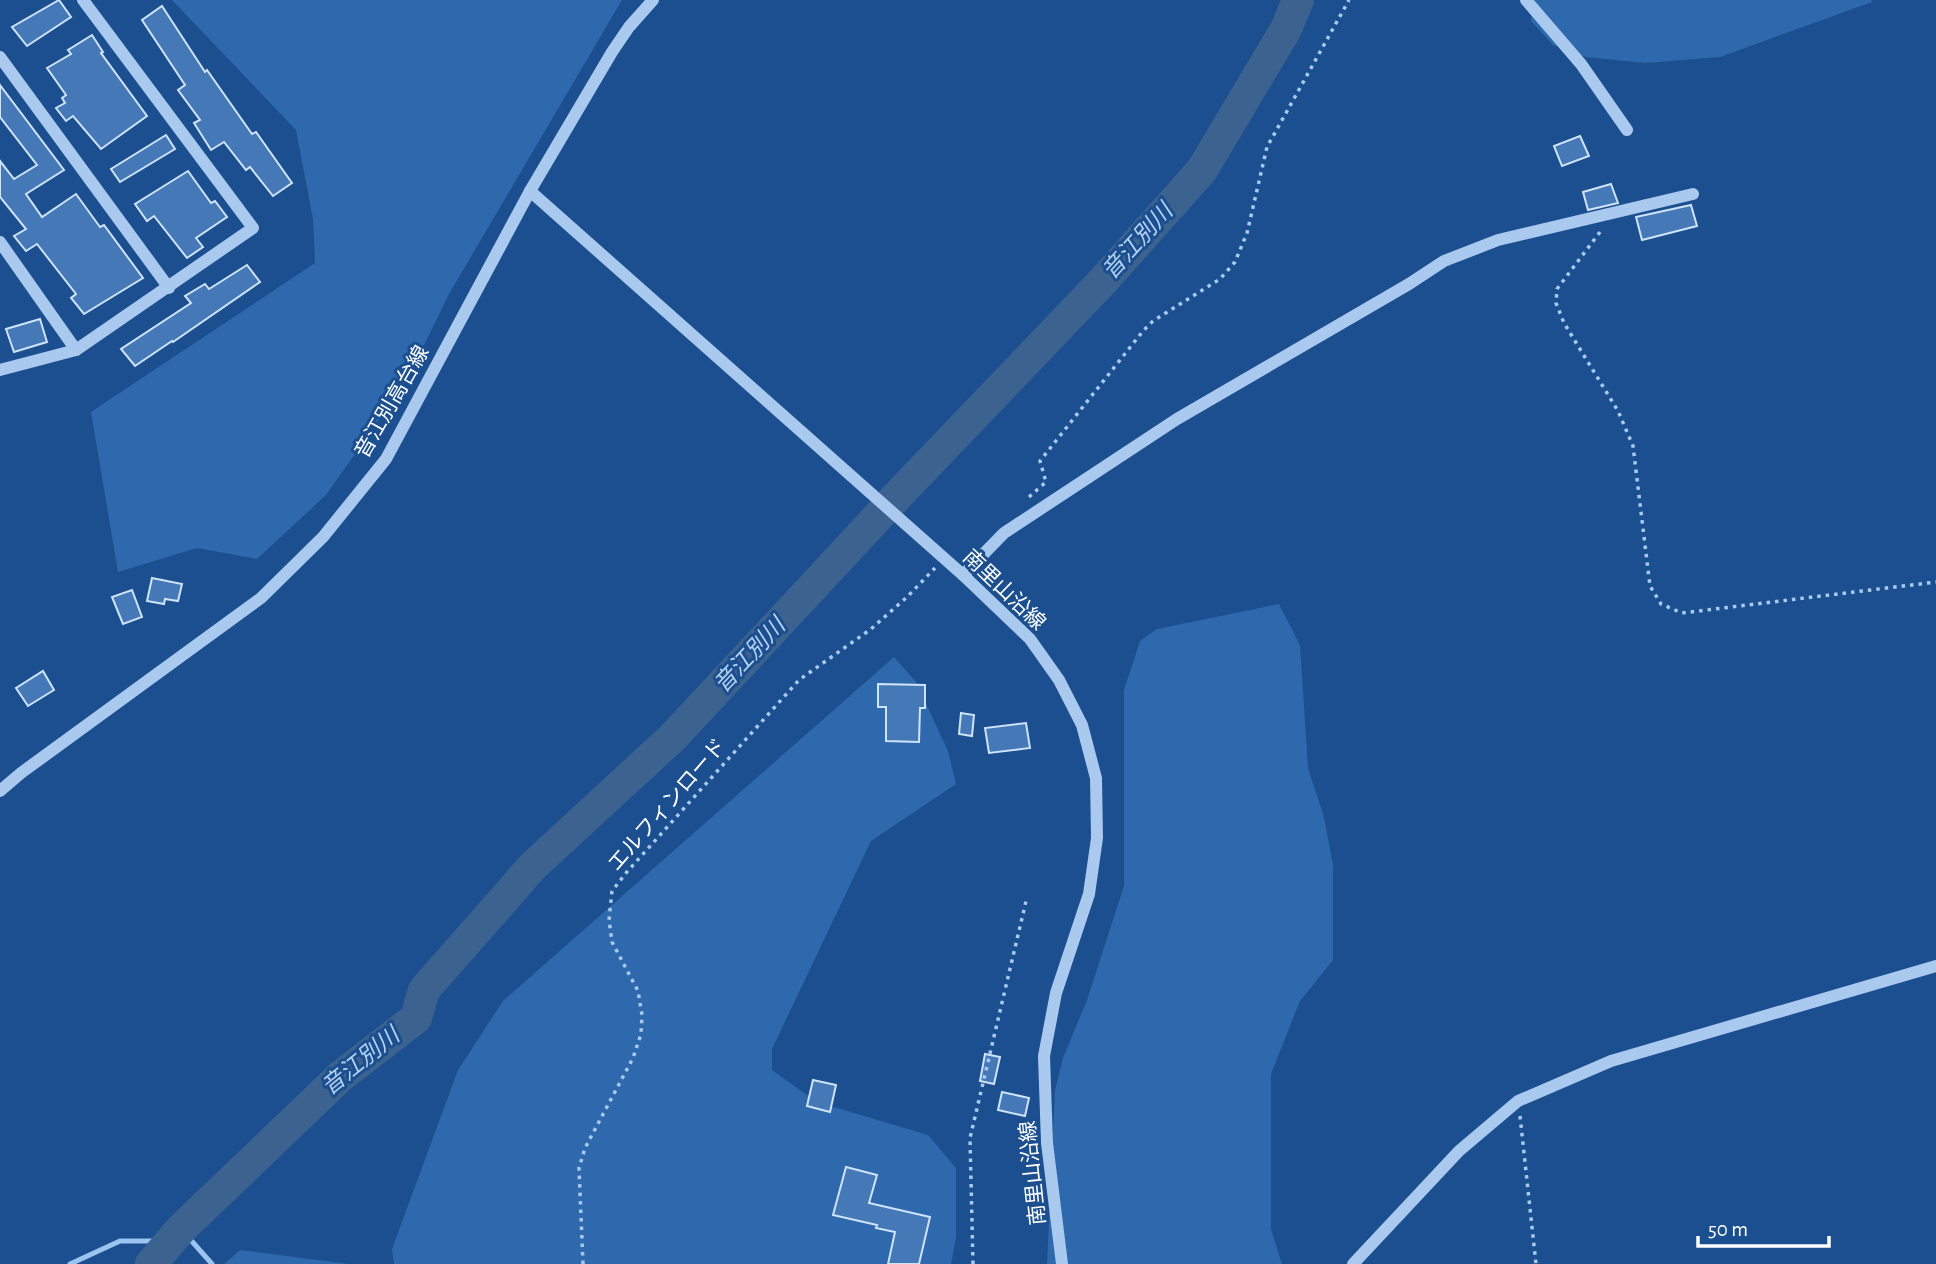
<svg xmlns="http://www.w3.org/2000/svg" width="1936" height="1264" font-family="'Alegreya Sans','Noto Sans JP',sans-serif">
	<style>
		.green { fill: #2e69ad }
		.lines { fill: none; stroke-linecap: round; stroke-linejoin: round }
		.stream { stroke: #9cc4f0; stroke-width: 5 }
		.river { stroke: #3c6290; stroke-width: 32 }
		.building { fill: #4478b7; stroke: #cfe3fa; stroke-width: 2 }
		.path { stroke: #a9c9ee; stroke-width: 3.5; stroke-dasharray: 3.5 5; stroke-linecap: butt }
		.minor { stroke: #a9c9ee; stroke-width: 12 }
		.labels { text-anchor: middle; dominant-baseline: central; stroke-width: 6; stroke-linejoin: round; paint-order: stroke }
		.street-label { font-size: 21px; fill: #fff; stroke: #1b4f8f }
		.water-label { font-size: 23px; font-style: italic; fill: #b5d3f5; stroke: #1b4f8f }
	</style>
	<rect width="100%" height="100%" fill="#1b4f8f"/>
	<!-- green -->
	<g class="green">
		<polygon points="172,0 622,0 449,294 406,382 326,495 257,559 197,548 118,572 91,412 315,263 313,219 296,130"/>
		<polygon points="1534,0 1871,0 1872,2 1720,57 1645,63 1586,57 1553,45 1531,21"/>
		<polygon points="1279,604 1300,645 1308,768 1324,817 1333,866 1333,960 1300,1001 1271,1074 1271,1229 1282,1264 1047,1264 1055,1090 1063,1058 1087,1000 1124,886 1124,690 1140,641 1157,629"/>
		<polygon points="894,657 916,682 948,751 956,784 871,841 772,1049 772,1070 817,1102 928,1135 956,1168 956,1237 951,1264 394,1264 392,1249 458,1070 503,1001"/>
		<polygon points="240,1250 349,1264 224,1264"/>
	</g>
	<g class="lines">
		<!-- stream -->
		<g class="stream">
			<polyline points="181,1229 212,1264"/>
			<polyline points="70,1264 120,1241 170,1241"/>
		</g>
		<!-- river -->
		<polyline class="river" points="151,1264 181,1229 341,1076 416,1018 424,990 533,866 673,737 901,492 1103,281 1202,170 1286,29 1298,0"/>
	</g>
	<!-- building -->
	<g class="building">
		<polygon points="59,0 71,17 27,46 12,27"/>
		<polygon points="162,6 205,72 207,70 252,134 256,132 292,183 273,196 250,167 246,170 224,142 211,150 194,123 200,120 178,90 185,85 142,20"/>
		<polygon points="92,35 103,52 101,53 147,116 101,149 73,116 66,121 56,108 65,103 62,98 66,95 47,68 71,54 68,50"/>
		<polygon points="0,85 64,170 26,194 42,217 76,194 100,227 104,225 143,278 84,314 71,298 76,294 37,244 26,251 14,236 26,229 0,197 0,161 14,179 37,165 0,117"/>
		<polygon points="166,135 175,149 120,182 111,169"/>
		<polygon points="1580,136 1589,156 1562,166 1554,146"/>
		<polygon points="188,171 211,203 215,201 227,217 196,238 203,247 187,258 154,216 147,221 135,204"/>
		<polygon points="1611,184 1618,203 1588,210 1583,192"/>
		<polygon points="1691,205 1697,226 1642,240 1636,217"/>
		<polygon points="247,265 260,282 173,342 172,341 135,366 121,349 191,303 185,296 205,284 209,289"/>
		<polygon points="40,319 47,342 14,352 6,329"/>
		<polygon points="152,578 182,584 178,601 165,599 164,604 147,601"/>
		<polygon points="132,590 142,617 123,624 112,597"/>
		<polygon points="43,671 54,690 28,706 16,688"/>
		<polygon points="878,684 925,685 925,708 920,708 919,742 886,741 886,707 878,707"/>
		<polygon points="961,713 974,715 972,736 959,734"/>
		<polygon points="1026,723 1030,748 989,753 985,728"/>
		<polygon points="985,1054 1000,1057 994,1084 980,1081"/>
		<polygon points="813,1080 836,1085 830,1112 807,1106"/>
		<polygon points="1002,1092 1029,1098 1025,1116 998,1110"/>
		<polygon points="846,1167 877,1175 869,1203 930,1217 919,1264 888,1264 895,1232 876,1228 877,1225 833,1215"/>
	</g>
	<g class="lines">
		<!-- path -->
		<g class="path">
			<polyline points="1600,232 1557,289 1556,303 1564,323 1618,411 1633,446 1650,586 1661,604 1682,613 1936,582"/>
			<polyline points="1029,497 1046,482 1040,461 1143,331 1153,321 1220,279 1235,262 1247,233 1267,147 1349,0"/>
			<polyline points="1520,1116 1536,1264"/>
			<polyline points="583,1264 579,1168 585,1148 633,1058 641,1034 642,1015 638,991 612,942 609,920 612,891 626,873 799,680 871,629 907,597 935,568"/>
			<polyline points="973,1264 970,1138 1027,897"/>
		</g>
		<!-- minor -->
		<g class="minor">
			<polyline points="1526,0 1581,64 1627,130"/>
			<polyline points="0,57 169,288"/>
			<polyline points="530,191 963,575 1030,639 1059,680 1082,725 1096,778 1097,838 1089,894 1056,993 1044,1056 1047,1143 1062,1264"/>
			<polyline points="0,242 76,350"/>
			<polyline points="0,370 76,350 253,228 83,0"/>
			<polyline points="963,575 1004,533 1177,419 1409,284 1444,261 1498,240 1693,194"/>
			<polyline points="0,791 21,773 261,598 323,537 386,459 530,191 612,52 629,27 653,0"/>
			<polyline points="1353,1264 1459,1151 1518,1101 1611,1061 1936,966"/>
		</g>
	</g>
	<g class="labels">
		<!-- street labels -->
		<g class="street-label">
			<text transform="translate(392 402) rotate(-60)">音江別高台線</text>
			<text transform="translate(1004 590) rotate(44)">南里山沿線</text>
			<text transform="translate(667 805) rotate(-49)">エルフィンロード</text>
			<text transform="translate(1033 1173) rotate(-96)">南里山沿線</text>
		</g>
		<!-- water labels -->
		<g class="water-label">
			<text transform="translate(1138 242) rotate(-48)">音江別川</text>
			<text transform="translate(750 656) rotate(-47)">音江別川</text>
			<text transform="translate(361 1062) rotate(-39)">音江別川</text>
		</g>
	</g>
	<!-- scale -->
	<path d="M1698 1236v10h131v-10" fill="none" stroke="#ffffff" stroke-width="3.5"/>
	<text x="1708" y="1236" font-size="21" fill="#ffffff" stroke="#1b4f8f" stroke-width="5" paint-order="stroke">50 m</text>
</svg>
